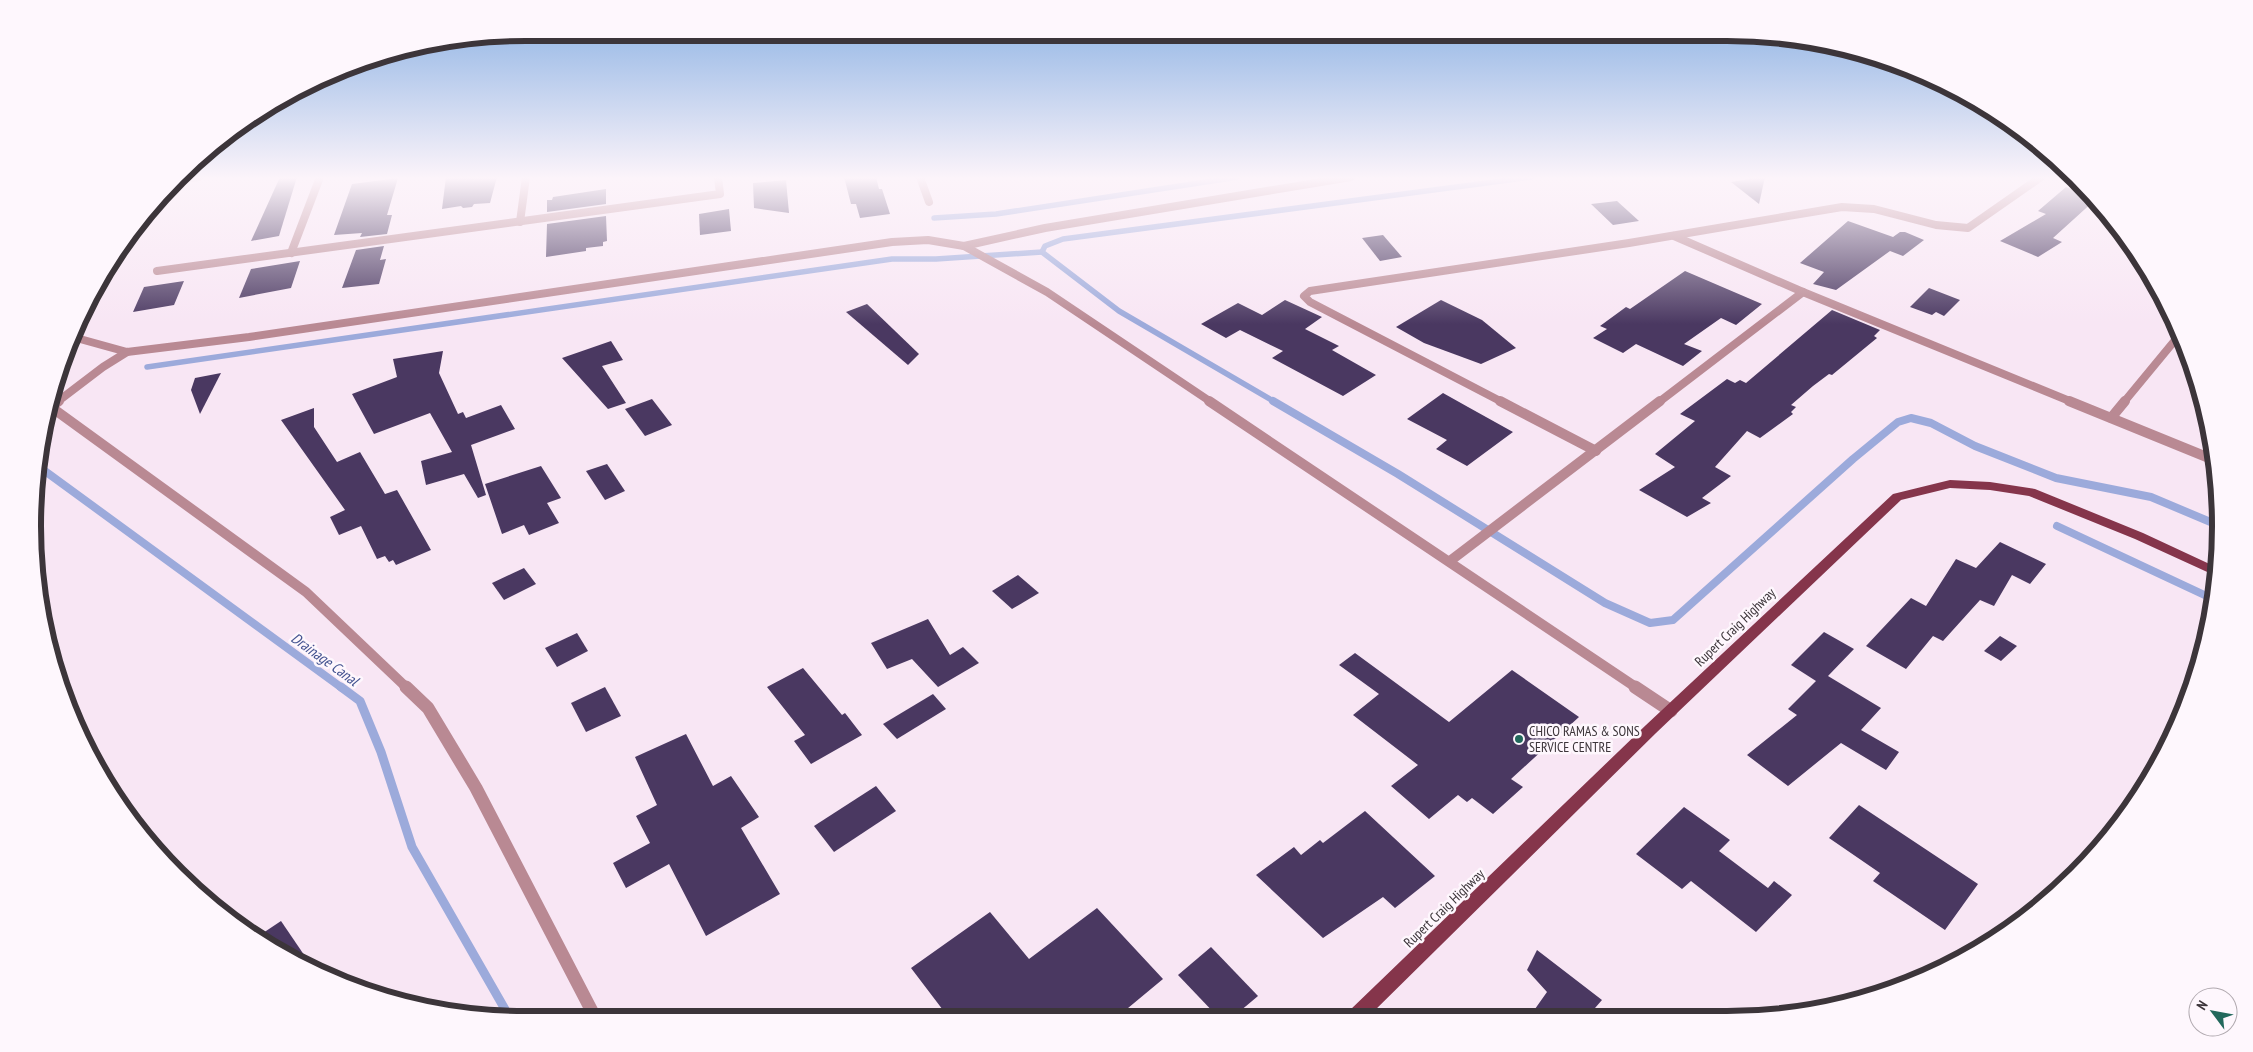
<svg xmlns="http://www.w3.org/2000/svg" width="2253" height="1052" font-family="'PT Sans Narrow',sans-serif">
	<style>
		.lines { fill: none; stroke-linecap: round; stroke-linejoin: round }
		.stream-far2 { stroke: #9caadb; stroke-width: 5.5 }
		.stream-far1 { stroke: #9caadb; stroke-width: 8 }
		.stream { stroke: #9caadb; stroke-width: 9 }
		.building { fill: #4a3861 }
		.street-far2 { stroke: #b98993; stroke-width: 8 }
		.street-far1 { stroke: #b98993; stroke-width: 10 }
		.street { stroke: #b98993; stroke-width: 13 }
		.primary { fill: #85354b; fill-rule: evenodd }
		.poi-dot { fill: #22685c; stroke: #fef7fd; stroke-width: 2 }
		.labels { text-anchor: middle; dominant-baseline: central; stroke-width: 5; stroke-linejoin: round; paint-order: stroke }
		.street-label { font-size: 14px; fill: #3c353a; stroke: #fef7fd }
		.poi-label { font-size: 14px; fill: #3c353a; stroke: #fef7fd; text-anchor: start }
		.water-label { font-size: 15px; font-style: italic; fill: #445390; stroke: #fef7fd }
		.rim { fill: none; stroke: #3c353a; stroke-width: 6 }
	</style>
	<rect width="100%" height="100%" fill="#f8e6f4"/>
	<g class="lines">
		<!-- stream-far2 -->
		<g class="stream-far2">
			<polyline points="934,218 996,214 1238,177"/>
			<polyline points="147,367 892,259 936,259 1042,252"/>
			<polyline points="1275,402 1119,311 1042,252 1045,246 1063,239 1532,177"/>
		</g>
		<!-- stream-far1 -->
		<g class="stream-far1">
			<polyline points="1273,401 1398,474 1605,603 1650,623 1673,620 1853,459 1898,422 1911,418 1931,423 1975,446 2056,478 2151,497 2220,526"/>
			<polyline points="38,466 342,688"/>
			<polyline points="2057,526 2213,599"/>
		</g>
		<!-- stream -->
		<polyline class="stream" points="341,687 360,701 381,752 412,847 510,1018"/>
	</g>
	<!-- building -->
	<g class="building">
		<polygon points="280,177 297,177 279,236 251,241"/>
		<polygon points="446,177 497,177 490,203 474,204 472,207 463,208 461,206 442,209"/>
		<polygon points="844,177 876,177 879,189 882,189 890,214 860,218 856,204 851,204"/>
		<polygon points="1765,177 1759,204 1731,182 1761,177"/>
		<polygon points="398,178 387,215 392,215 387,234 360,237 362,233 334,235 352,184"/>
		<polygon points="786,180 789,213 754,208 753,183"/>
		<polygon points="2066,187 2083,193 2087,190 2095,200 2053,238 2062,242 2038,257 2000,241 2046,214 2038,211"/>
		<polygon points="606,189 606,204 547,212 547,200 552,200 553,197"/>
		<polygon points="1617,201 1639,221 1613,225 1591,204"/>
		<polygon points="729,209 731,231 700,235 699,214"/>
		<polygon points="606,216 607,241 603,242 603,246 586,248 586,251 546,257 547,224"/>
		<polygon points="1848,221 1893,237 1900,232 1905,232 1924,240 1903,256 1890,251 1836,290 1813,284 1824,272 1800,263"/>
		<polygon points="1383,235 1402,257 1380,261 1362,238"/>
		<polygon points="384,246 380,260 386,259 379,284 342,288 356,250"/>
		<polygon points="300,261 291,288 239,298 251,269"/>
		<polygon points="1685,271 1762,304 1736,325 1721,318 1684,344 1702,351 1683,366 1636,344 1623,353 1593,338 1607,329 1600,326 1626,307 1630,309"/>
		<polygon points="184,281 174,305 133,312 144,287"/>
		<polygon points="1929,288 1960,300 1944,316 1936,312 1932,315 1910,307"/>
		<polygon points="1285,300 1322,317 1305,329 1339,346 1332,350 1376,375 1343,396 1272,358 1283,351 1240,330 1226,338 1201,324 1238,303 1262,315"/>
		<polygon points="1441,300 1482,320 1516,348 1481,364 1424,343 1396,327"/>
		<polygon points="867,304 919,354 908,365 846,312"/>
		<polygon points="1832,310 1880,330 1874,336 1877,338 1832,375 1829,374 1813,386 1791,405 1796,407 1791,412 1793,414 1760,438 1747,431 1715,467 1731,476 1702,498 1711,503 1687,517 1639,490 1675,467 1655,454 1695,421 1680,414 1727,379 1735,383 1740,380 1746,383"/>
		<polygon points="611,341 623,360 602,366 626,403 608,409 562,358"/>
		<polygon points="443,351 439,373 458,414 463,412 466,418 501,405 515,429 471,445 486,495 478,498 464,474 426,485 421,461 452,452 430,413 374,434 352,394 397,377 393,359"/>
		<polygon points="221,373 200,414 191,390 195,378"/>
		<polygon points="1443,393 1468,407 1513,432 1467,466 1436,449 1447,440 1407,419"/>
		<polygon points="652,399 672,425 645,436 625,409"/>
		<polygon points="314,408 314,427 337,462 360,452 385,494 397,490 431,550 396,565 393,560 389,562 385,556 377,559 361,526 339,535 330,517 345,510 281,420"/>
		<polygon points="607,464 625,491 605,500 586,471"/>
		<polygon points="541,466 561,498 547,503 559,523 529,535 524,525 502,534 485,484"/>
		<polygon points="2000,542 2046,564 2030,584 2012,575 1994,606 1980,600 1943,641 1933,636 1906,669 1866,646 1911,598 1926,606 1956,559 1976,568"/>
		<polygon points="524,568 536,584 504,600 492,583"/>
		<polygon points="1018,575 1039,593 1012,609 992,591"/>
		<polygon points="928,619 950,655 963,647 979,663 938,687 912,659 887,669 871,643"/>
		<polygon points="1824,632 1854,649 1828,676 1881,708 1861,730 1899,752 1886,770 1841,743 1788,786 1747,755 1797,715 1788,709 1816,681 1791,665"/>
		<polygon points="577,633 588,651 557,667 545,648"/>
		<polygon points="2000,636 2017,646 2001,661 1984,651"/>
		<polygon points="1355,653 1449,722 1512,670 1579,717 1511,779 1523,787 1493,814 1472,798 1467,802 1458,795 1429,819 1391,786 1418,765 1353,715 1379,694 1339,665"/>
		<polygon points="803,668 842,715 845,713 862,735 811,764 794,741 805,735 767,687"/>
		<polygon points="605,687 621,716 586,732 571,703"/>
		<polygon points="933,694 946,709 897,739 883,724"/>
		<polygon points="686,734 713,786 731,776 759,817 741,828 780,894 706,936 669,864 626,888 613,863 650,843 636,816 657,805 635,757"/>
		<polygon points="876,786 896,811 834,852 814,826"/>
		<polygon points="1859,805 1978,884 1945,930 1873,881 1880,873 1829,838"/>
		<polygon points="1684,807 1730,840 1719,851 1768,888 1774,881 1792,895 1756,932 1691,881 1682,889 1636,854"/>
		<polygon points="1365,811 1435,876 1395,908 1383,897 1323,938 1256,875 1294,847 1301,855 1320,840 1323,843"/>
		<polygon points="1097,908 1163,979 1116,1018 949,1018 911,968 990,912 1029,959"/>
		<polygon points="281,921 315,971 279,953 257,937"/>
		<polygon points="1211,947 1258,996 1233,1017 1218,1017 1178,975"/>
		<polygon points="1537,950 1602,1000 1588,1016 1530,1016 1547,992 1527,970"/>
	</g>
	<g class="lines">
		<!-- street-far2 -->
		<g class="street-far2">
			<polyline points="920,177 929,202"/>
			<polyline points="2071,177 2077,179"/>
			<polyline points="176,180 199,177"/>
			<polyline points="520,222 526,177"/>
			<polyline points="1674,236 1803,292 2072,402"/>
			<polyline points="964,246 1045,228 1351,177"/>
			<polyline points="291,253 320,177"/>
			<polyline points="157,271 720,194 718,177"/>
			<polyline points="72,333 80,339 127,352 249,337 892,242 928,240 964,246 1047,292 1211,402"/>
			<polyline points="57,402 103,367 127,352"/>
			<polyline points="1502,402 1310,302 1304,296 1310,291 1629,243 1842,207 1874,209 1936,225 1968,228 2041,177"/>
			<polyline points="1659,402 1803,292"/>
			<polyline points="2124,402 2181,333"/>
		</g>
		<!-- street-far1 -->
		<g class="street-far1">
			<polyline points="59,401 51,407 306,592 407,688"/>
			<polyline points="1209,401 1637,688"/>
			<polyline points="1500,401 1596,451"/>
			<polyline points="2069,401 2214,460"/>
			<polyline points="2111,418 2125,401"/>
			<polyline points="1450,561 1660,401"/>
		</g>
		<!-- street -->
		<g class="street">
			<polyline points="406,687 428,708 476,788 596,1019"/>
			<polyline points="1635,687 1671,711"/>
		</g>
		<!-- primary -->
		<polygon class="primary" points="1950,480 1990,482 2035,489 2143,533 2216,567 2216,576 2135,539 2029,496 1990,490 1950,488 1901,500 1656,733 1368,1017 1346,1017 1349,1011 1646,725 1893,494"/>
	</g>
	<!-- sky -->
	<linearGradient id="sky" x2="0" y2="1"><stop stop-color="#89b0e3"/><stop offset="0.55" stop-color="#fcf4fa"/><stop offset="1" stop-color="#fcf4fa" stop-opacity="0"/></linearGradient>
	<rect width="2253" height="324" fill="url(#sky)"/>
	<!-- markers -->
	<circle class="poi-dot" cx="1519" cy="739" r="5"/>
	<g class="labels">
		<!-- street labels -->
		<g class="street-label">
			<text transform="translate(1735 627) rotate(-44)">Rupert Craig Highway</text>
			<text transform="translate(1444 908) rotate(-44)">Rupert Craig Highway</text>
		</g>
		<!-- poi labels -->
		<g class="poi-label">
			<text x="1529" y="731">CHICO RAMAS &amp; SONS<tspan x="1529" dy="16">SERVICE CENTRE</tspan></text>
		</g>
		<!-- water labels -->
		<g class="water-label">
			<text transform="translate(325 659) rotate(36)">Drainage Canal</text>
		</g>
	</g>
	<!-- crop -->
	<path d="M0 0H2253V1052H0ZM526 41H1727A485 485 0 0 1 2212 526V526A485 485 0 0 1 1727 1011H526A485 485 0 0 1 41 526V526A485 485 0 0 1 526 41Z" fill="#fef7fd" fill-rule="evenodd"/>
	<path class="rim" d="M526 41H1727A485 485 0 0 1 2212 526V526A485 485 0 0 1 1727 1011H526A485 485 0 0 1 41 526V526A485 485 0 0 1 526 41Z"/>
	<!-- north arrow -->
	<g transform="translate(2213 1012) rotate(302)"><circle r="24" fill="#fef7fd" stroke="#b0a9af"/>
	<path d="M0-4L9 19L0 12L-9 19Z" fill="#22685c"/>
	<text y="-8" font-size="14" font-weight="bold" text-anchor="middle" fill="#3c353a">N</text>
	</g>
</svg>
